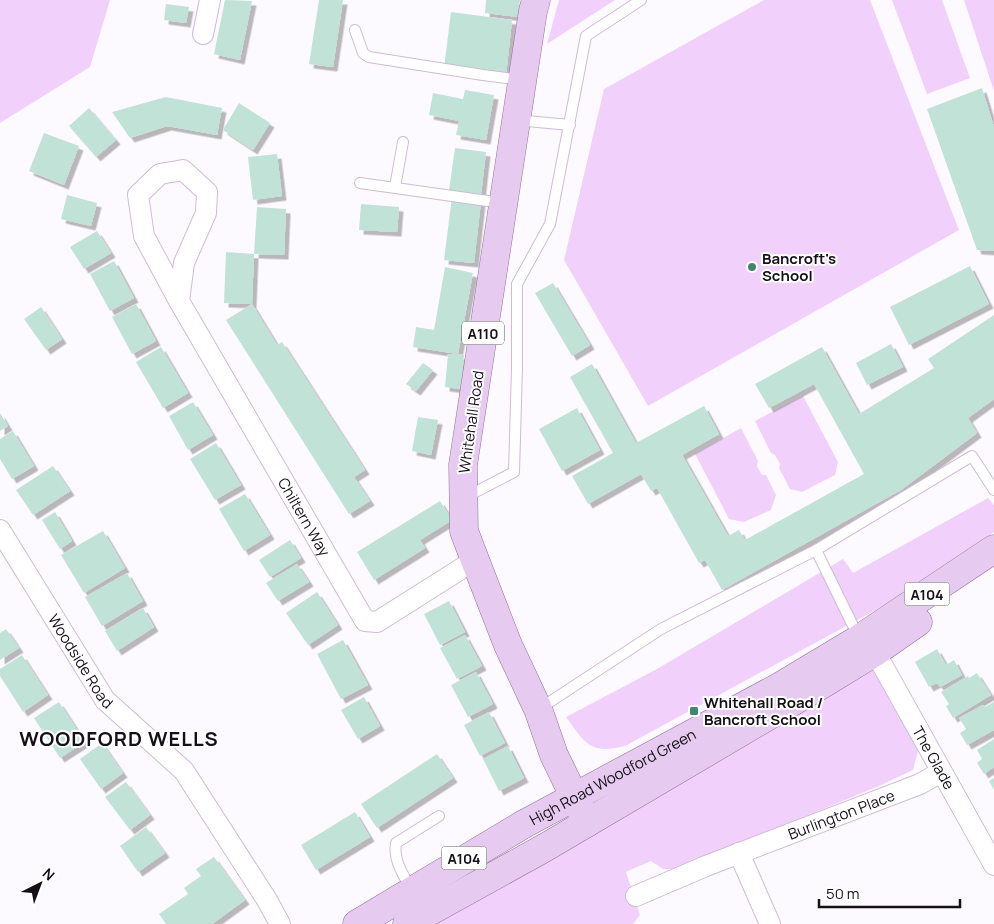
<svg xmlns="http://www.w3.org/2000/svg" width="994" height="924" font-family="Manrope,sans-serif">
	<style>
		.green { fill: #f1d1fb }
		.building { fill: #c1e2d7; filter: url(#shadow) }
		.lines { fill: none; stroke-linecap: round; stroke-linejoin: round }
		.lane-casing { stroke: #cebcd3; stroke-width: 12 }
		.street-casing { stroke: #cebcd3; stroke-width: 22 }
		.primary-casing { stroke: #92719d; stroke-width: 29 }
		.lane { stroke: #fff; stroke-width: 10 }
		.street { stroke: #fff; stroke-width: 20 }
		.primary { stroke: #e6caef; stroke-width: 28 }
		.poi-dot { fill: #448473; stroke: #fff; stroke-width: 2 }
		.labels { text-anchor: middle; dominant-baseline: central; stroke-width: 4; stroke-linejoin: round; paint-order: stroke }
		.shield { fill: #fff; stroke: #5b575d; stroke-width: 1 }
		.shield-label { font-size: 14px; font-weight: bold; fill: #150f17 }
		.poi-label { font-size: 15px; font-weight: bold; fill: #150f17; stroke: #fff; text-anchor: start }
		.street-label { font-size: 15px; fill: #150f17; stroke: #fff }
		.district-label { font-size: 20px; font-weight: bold; letter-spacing: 1px; fill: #150f17; stroke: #fff }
	</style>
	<defs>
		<filter id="shadow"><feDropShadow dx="4.5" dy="4.5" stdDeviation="0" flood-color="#0004"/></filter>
	</defs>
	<rect width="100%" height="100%" fill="#fdfaff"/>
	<!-- green -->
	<g class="green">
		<polygon points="0,0 110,0 90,67 0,123"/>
		<polygon points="559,0 615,0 547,44"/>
		<polygon points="764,0 870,0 959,230 648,406 564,260 604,89"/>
		<polygon points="892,0 942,0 970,78 927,94"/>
		<polygon points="964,0 994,0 994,91"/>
		<polygon points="803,396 838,462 835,475 802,492 790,489 779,468 780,464 775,455 771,453 755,421"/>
		<polygon points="741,428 758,461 757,466 762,475 766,475 776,495 771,510 744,522 729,519 695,454"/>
		<path d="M988 498 994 505V532L885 605 625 746C590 755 585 743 566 717L657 669 843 559 853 573Z"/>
		<polygon points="874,667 918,751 913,770 879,786 678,869 663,869 651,861 626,872 640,915 633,924 428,924"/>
	</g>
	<!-- building -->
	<g class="building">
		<polygon points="225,0 252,1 240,60 214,54"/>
		<polygon points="319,0 343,0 333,67 309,64"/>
		<polygon points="486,0 520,0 518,17 485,13"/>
		<polygon points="166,4 189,7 186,23 164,20"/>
		<polygon points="451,12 512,20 506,75 444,68"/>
		<polygon points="982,88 994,127 994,251 977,250 927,109"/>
		<polygon points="465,90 494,95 486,140 456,135 459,121 429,115 433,93 463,99"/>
		<polygon points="166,97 222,108 217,135 167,126 130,138 112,112"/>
		<polygon points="239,103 270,123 253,150 223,130"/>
		<polygon points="89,108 116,140 96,157 69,126"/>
		<polygon points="44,133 79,146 64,185 29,171"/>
		<polygon points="455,148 486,152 481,195 449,191"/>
		<polygon points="277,154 282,196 253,200 248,157"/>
		<polygon points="67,195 97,203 91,226 61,219"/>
		<polygon points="452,197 481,201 474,263 444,260"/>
		<polygon points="361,204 399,207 397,232 359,230"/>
		<polygon points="257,207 286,209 284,255 254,254"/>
		<polygon points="97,231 111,253 84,269 70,247"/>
		<polygon points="226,252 254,254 252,304 224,303"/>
		<polygon points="114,261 134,298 110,311 90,274"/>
		<polygon points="970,266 989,304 909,345 890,307"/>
		<polygon points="445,267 473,273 458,354 413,347 416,327 434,330"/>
		<polygon points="553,283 590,345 572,356 535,293"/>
		<polygon points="136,304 156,341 132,354 112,317"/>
		<polygon points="252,304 277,345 282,342 365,470 354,477 370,501 349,514 226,320"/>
		<polygon points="41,307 62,339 46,350 24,319"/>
		<polygon points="994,315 994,399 968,418 977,433 901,490 722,590 705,560 699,563 657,488 651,491 641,474 588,504 572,476 613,453 570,377 592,364 636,443 704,406 719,434 682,455 728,536 739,530 745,540 864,474 814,384 769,408 755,384 822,347 859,414 934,368 928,359"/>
		<polygon points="891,344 903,367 867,385 856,363"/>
		<polygon points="161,347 188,393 163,408 136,362"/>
		<polygon points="448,354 464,355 461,389 445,387"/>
		<polygon points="423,363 433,370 416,391 406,384"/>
		<polygon points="193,402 213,435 188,450 169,416"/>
		<polygon points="577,408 600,450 562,471 539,429"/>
		<polygon points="0,413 8,426 0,431"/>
		<polygon points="418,417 438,420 431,455 412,451"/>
		<polygon points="13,431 34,466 12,479 0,459 0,439"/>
		<polygon points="216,443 241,485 215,500 190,459"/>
		<polygon points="53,466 70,491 33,515 16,490"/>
		<polygon points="245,494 270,535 244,551 219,509"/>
		<polygon points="440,501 452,520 420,540 425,548 374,580 357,552"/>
		<polygon points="55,512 72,541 60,549 42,520"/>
		<polygon points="103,531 125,568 84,593 61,555"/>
		<polygon points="290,540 301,558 270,577 259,560"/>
		<polygon points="297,564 309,582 278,601 266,583"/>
		<polygon points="127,573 143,601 102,626 85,597"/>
		<polygon points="317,592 338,625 308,645 286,613"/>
		<polygon points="449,601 465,632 440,645 424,614"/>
		<polygon points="143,608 154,627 117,651 105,631"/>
		<polygon points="6,629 19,648 0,660 0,633"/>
		<polygon points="465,635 482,666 457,679 440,648"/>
		<polygon points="343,640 368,685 341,699 317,654"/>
		<polygon points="937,649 946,665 954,660 962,675 940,687 937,683 929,687 915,662"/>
		<polygon points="22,655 48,695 23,712 0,676 0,669"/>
		<polygon points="476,672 493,704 468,717 451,685"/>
		<polygon points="977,673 991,695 953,718 946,706 949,704 941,692 968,676 969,678"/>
		<polygon points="364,697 380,726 358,739 341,710"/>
		<polygon points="59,702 85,742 60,758 34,718"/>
		<polygon points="994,702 994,730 967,745 960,733 966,729 959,718 983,705 985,707"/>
		<polygon points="489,712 505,743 480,756 464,725"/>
		<polygon points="994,739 994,767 984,774 977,763 982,759 977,750"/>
		<polygon points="102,743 123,773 101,789 80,759"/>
		<polygon points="508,746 524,778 499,791 483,759"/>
		<polygon points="437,754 453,778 377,828 361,804"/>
		<polygon points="994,778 994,790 989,781"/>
		<polygon points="126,782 150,815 130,830 105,797"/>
		<polygon points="355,812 370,837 316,870 301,845"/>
		<polygon points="146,827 165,853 138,872 120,846"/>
		<polygon points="214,857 245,900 212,924 166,924 159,914 188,894 184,888 201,876 196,869"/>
	</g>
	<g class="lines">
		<defs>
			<g id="lane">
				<polyline points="355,30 363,53 369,57 483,75 521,80"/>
				<polyline points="516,120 570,125"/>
				<polyline points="360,183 502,203"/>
				<polyline points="395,187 403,142"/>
				<polyline points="466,497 514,472 517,368 517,284 550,224 586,36 641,0"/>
				<polyline points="816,550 972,456 994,490"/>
				<polyline points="539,709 661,629 816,550 859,638"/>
				<path d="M411 889C403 874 393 860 396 843L439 816"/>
			</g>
			<g id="street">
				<polyline points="203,34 210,0"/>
				<path id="s1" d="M179 301 184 263 206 213 207 192 183 170 160 174 138 195 144 236 179 301 365 621 377 622 475 560"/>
				<path id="s2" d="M0 530 105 700 184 771 267 900 280 924"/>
				<path id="s3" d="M875 652 994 865"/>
				<polyline points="739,853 770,924"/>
				<path id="s4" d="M636 896 706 866 920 784 941 772"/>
			</g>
			<g id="primary">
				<polyline points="536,0 533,11 463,465 464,531 475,560 508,645 538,709 554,755 587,823"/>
				<path id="s5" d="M357 924 524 824 779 687 859 639 994 549"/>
				<polyline points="407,924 546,847 826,682 875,652 918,622"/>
			</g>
		</defs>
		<!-- lane casing -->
		<use href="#lane" class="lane-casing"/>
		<!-- street casing -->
		<use href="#street" class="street-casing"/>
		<!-- primary casing -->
		<use href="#primary" class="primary-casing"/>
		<!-- lane -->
		<use href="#lane" class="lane"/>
		<!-- street -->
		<use href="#street" class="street"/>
		<!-- primary -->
		<use href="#primary" class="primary"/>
	</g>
	<!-- markers -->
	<g class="poi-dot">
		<circle cx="752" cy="267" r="5"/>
		<rect x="689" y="706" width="10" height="10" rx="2.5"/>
	</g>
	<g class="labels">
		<!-- shield labels -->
		<g class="shield">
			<rect x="462" y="321.5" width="42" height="23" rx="4"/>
			<rect x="904.5" y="582.5" width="45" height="23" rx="4"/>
			<rect x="441.5" y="846.5" width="45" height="23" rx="4"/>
		</g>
		<g class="shield-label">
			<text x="483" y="333">A110</text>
			<text x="927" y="594">A104</text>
			<text x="464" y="858">A104</text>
		</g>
		<!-- poi labels -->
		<g class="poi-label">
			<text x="762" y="258">Bancroft's<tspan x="762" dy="17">School</tspan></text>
			<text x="704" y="702">Whitehall Road /<tspan x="704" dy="17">Bancroft School</tspan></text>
		</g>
		<!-- street labels -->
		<g class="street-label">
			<text transform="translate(471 422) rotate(-82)">Whitehall Road</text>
			<text stroke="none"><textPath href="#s1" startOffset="565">Chiltern Way</textPath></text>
			<text stroke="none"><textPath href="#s2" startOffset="154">Woodside Road</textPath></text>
			<text stroke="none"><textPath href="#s3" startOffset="121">The Glade</textPath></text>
			<text stroke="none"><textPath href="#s5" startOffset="295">High Road Woodford Green</textPath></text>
			<text stroke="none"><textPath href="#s4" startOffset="221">Burlington Place</textPath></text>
		</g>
		<!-- district labels -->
		<g class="district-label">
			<text x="119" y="738">WOODFORD WELLS</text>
		</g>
	</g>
	<!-- north arrow -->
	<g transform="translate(40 884) rotate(42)" stroke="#ffffff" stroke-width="4" paint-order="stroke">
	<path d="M0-4L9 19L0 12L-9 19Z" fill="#150f17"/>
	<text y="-8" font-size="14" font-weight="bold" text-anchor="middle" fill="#150f17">N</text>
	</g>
	<!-- scale -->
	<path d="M819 899v8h141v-8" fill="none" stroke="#150f17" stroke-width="2.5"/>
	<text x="826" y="899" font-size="15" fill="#150f17" stroke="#ffffff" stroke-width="4" paint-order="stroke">50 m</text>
</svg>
